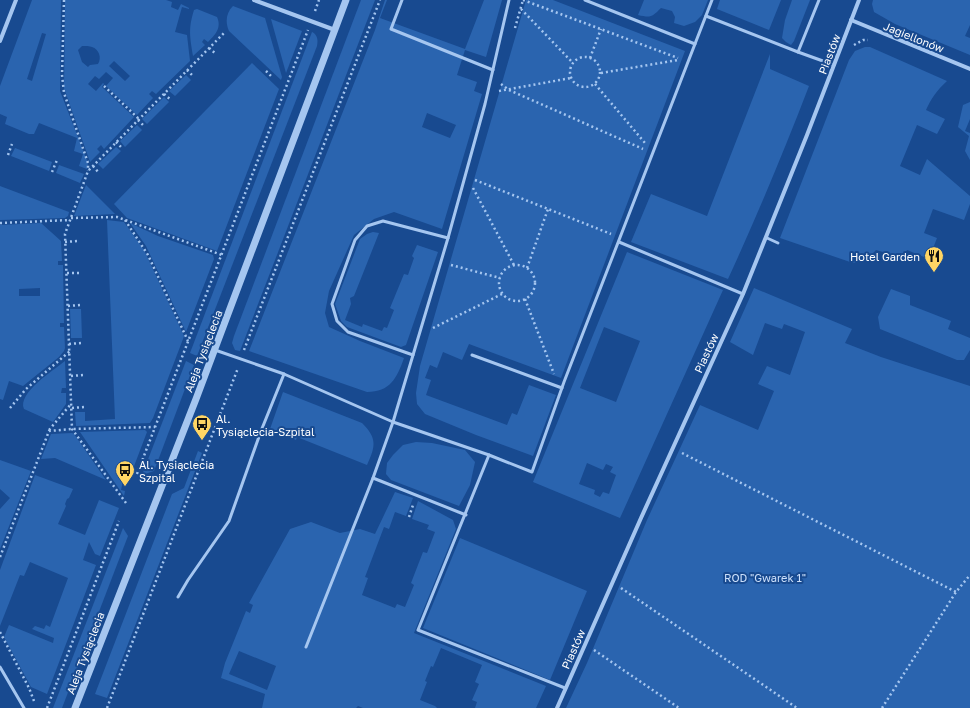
<svg xmlns="http://www.w3.org/2000/svg" width="970" height="708" font-family="'Golos Text',sans-serif">
	<style>
		.green { fill: #2a64af; fill-rule: evenodd }
		.lines { fill: none; stroke-linecap: round; stroke-linejoin: round }
		.path { stroke: #a5c6f0; stroke-width: 2.5; stroke-dasharray: 2 3; stroke-linecap: butt }
		.service { stroke: #a5c6f0; stroke-width: 3 }
		.minor { stroke: #a5c6f0; stroke-width: 4 }
		.tertiary { stroke: #a5c6f0; stroke-width: 7 }
		.labels { text-anchor: middle; dominant-baseline: central; stroke-width: 4; stroke-linejoin: round; paint-order: stroke }
		.street-label { font-size: 11px; fill: #fff; stroke: #184a90 }
		.poi-label { font-size: 11px; fill: #fff; stroke: #184a90; text-anchor: start }
		.park-label { font-size: 11px; fill: #cce0fb; stroke: #184a90 }
	</style>
	<rect width="100%" height="100%" fill="#184a90"/>
	<!-- green -->
	<g class="green">
		<path d="M32 0H61L60 91 88 163 87 169 79 166 83 154 74 151 77 138 39 123 34 134H29L5 124 7 117 0 114V86ZM42 33 46 34 32 81 27 79Z"/>
		<path d="M65 0H166L172 2 171 7 178 10 181 4 189 8V9L182 7 175 32 187 35 190 61 156 94 152 91 149 94 153 98 137 115 106 86 113 78 106 72 99 79 95 76 88 84 96 91 103 83 104 84 102 87 134 117 104 149 101 145 97 149 100 152 90 162 64 88ZM82 46C85 46 90 46 92 47 99 49 102 58 98 64L90 65 88 67 82 62 78 50ZM114 61 130 76 125 81 109 66Z"/>
		<polygon points="361,0 375,0 240,351 235,350 232,343 234,336"/>
		<path d="M385 0H387L380 18 465 49 484 0H502L486 57 465 50 457 75 477 82 474 91 482 94 442 229 394 212 374 219 354 235 329 291 325 313 329 327 360 341 404 358C397 378 390 392 367 392L249 351 375 30ZM427 113 456 125 450 138 422 127Z"/>
		<polygon points="526,0 553,0 685,51 561,378 469,344 462,360 443,352 437,368 430,365 425,378 431,380 426,395 507,425 512,413 517,415 529,385 556,395 533,456 476,435 425,414 417,404 416,393 420,366"/>
		<path d="M644 0H708L702 15 695 22 684 26 674 23 675 17 672 11 661 8C652 17 651 18 638 15Z"/>
		<polygon points="720,0 781,0 769,30 717,9"/>
		<polygon points="792,0 810,0 794,41 791,45 786,42 782,38 785,20"/>
		<polygon points="873,0 970,0 970,25 965,36 970,38 970,55 895,24 874,12 872,4"/>
		<path d="M233 6 265 18 282 77 281 80 229 31C225 22 226 13 233 6Z"/>
		<path d="M197 9 217 17C222 28 215 35 208 42L204 39 202 42 205 45 193 56C190 37 188 29 194 10Z"/>
		<polygon points="271,19 302,31 286,73"/>
		<path d="M312 32C318 35 318 41 317 46L197 356 190 353Z"/>
		<path d="M865 47H870L947 81C937 90 931 99 926 110L945 119 937 134 917 125 900 166 920 175 927 159 970 196V204L964 220 933 209 924 233 937 238 930 256 927 255 924 257 907 250 904 258 876 250 865 261 853 263 780 238 849 60 855 51Z"/>
		<path d="M770 54V69L809 86C784 151 757 216 728 279L631 242 651 194 707 216Z"/>
		<polygon points="252,63 279,89 217,251 127,218 114,204"/>
		<polygon points="186,75 191,80 175,96 169,91"/>
		<polygon points="164,97 169,102 147,124 142,119"/>
		<polygon points="970,102 970,119 965,131 970,133 970,160 965,151 969,136 958,127 963,105"/>
		<polygon points="137,125 142,130 125,147 120,141"/>
		<polygon points="116,147 121,151 103,169 98,164"/>
		<polygon points="15,148 52,162 49,171 11,156"/>
		<polygon points="59,165 84,174 80,183 56,173"/>
		<polygon points="86,185 115,214 74,216"/>
		<polygon points="0,186 69,212 68,216 65,218 0,220"/>
		<polygon points="107,220 124,222 144,250 184,336 183,339 153,418 150,423 76,426 75,412 85,412 85,421 115,419"/>
		<path d="M41 223 61 241 62 261H58V265H63L64 323H60V327H64L65 348 64 351 59 357 23 386 9 381 3 400 0 399V225ZM19 289 40 288V296H19Z"/>
		<polygon points="130,223 158,236 213,255 214,259 186,332 146,246"/>
		<polygon points="373,232 379,233 354,296 350,298 351,304 345,320 362,327 363,324 382,331 384,327 387,328 394,310 390,308 404,274 408,275 414,258 412,256 417,245 438,252 406,345 401,347 347,327 341,321 335,304 360,239 367,234"/>
		<path d="M627 252 723 290 620 518 533 482ZM604 327 640 341 616 402 580 388ZM587 463 603 470 606 464 613 467 610 472 616 475 609 494 603 492 600 497 594 494 595 490 579 484Z"/>
		<polygon points="754,288 852,329 845,343 881,357 970,386 970,708 566,708 587,663 647,520 700,405 758,430 774,391 758,384 767,366 790,375 805,332 784,324 782,329 765,323 753,355 730,342"/>
		<polygon points="891,289 910,296 910,305 951,321 948,329 970,338 970,350 964,360 957,360 880,329 878,317"/>
		<polygon points="70,309 81,309 82,338 71,338"/>
		<path d="M65 361 66 388H62L61 393H66V404L53 422 24 409C17 393 54 370 65 361Z"/>
		<polygon points="186,361 194,365 154,471 142,475"/>
		<path d="M283 392 362 423C377 438 376 446 367 465L297 437 296 440 270 429Z"/>
		<polygon points="145,430 147,432 128,482 123,481 121,490 125,491 124,496 80,432"/>
		<polygon points="72,433 74,434 106,480 55,458 41,459 51,434"/>
		<polygon points="416,442 432,443 465,450 475,462 470,485 459,506 391,480 386,474 387,463 393,455 403,445"/>
		<polygon points="198,451 202,453 107,698 95,694 172,494 184,488"/>
		<polygon points="0,460 31,471 0,549 0,509 10,498 0,489"/>
		<polygon points="35,475 73,489 69,498 67,499 65,504 66,506 58,524 85,535 99,500 119,508 100,556 95,554 89,542 83,560 96,565 47,694 31,687 4,637 9,625 53,643 54,638 32,629 35,626 44,629 46,625 50,627 68,578 30,562 24,576 20,575 0,626 0,570"/>
		<path d="M395 492 413 498 406 516 395 512 389 529 384 527 365 577 368 578 362 595 395 608 397 604 405 607 414 585 411 583 423 552 427 553 435 532 427 529 429 525 412 519 418 501 453 520 456 529 414 633 546 686 536 708H475L477 702 472 700 479 684 475 682 482 665 441 648 433 667 431 666 425 681 427 682 420 700 435 706 437 708H363L358 706 356 708H262L265 694 221 678 225 663 246 611 250 613 253 605 249 603 290 529 311 522 340 533 360 529 375 534ZM239 651 276 666 267 690 229 674Z"/>
		<polygon points="123,528 128,536 62,708 53,708"/>
		<polygon points="460,538 587,591 550,680 423,628"/>
	</g>
	<g class="lines">
		<!-- path -->
		<g class="path">
			<polyline points="64,0 62,75 64,93 88,163 88,171"/>
			<polyline points="523,0 678,58"/>
			<polyline points="521,9 573,63"/>
			<polyline points="315,11 319,0"/>
			<polyline points="515,28 523,0"/>
			<polyline points="854,45 863,40 868,40"/>
			<polyline points="209,48 216,54"/>
			<circle cx="585" cy="72" r="15"/>
			<polyline points="590,58 601,29"/>
			<polyline points="187,70 194,77"/>
			<polyline points="266,71 271,76"/>
			<polyline points="601,73 678,60"/>
			<polyline points="501,84 509,90 643,149"/>
			<polyline points="595,84 645,143"/>
			<polyline points="104,86 139,119"/>
			<polyline points="499,91 571,78"/>
			<polyline points="164,94 171,100"/>
			<polyline points="138,120 145,127"/>
			<polyline points="116,142 123,149"/>
			<polyline points="8,155 12,144"/>
			<polyline points="93,166 99,173"/>
			<polyline points="52,172 57,160"/>
			<polyline points="475,180 611,234"/>
			<polyline points="473,188 514,265"/>
			<polyline points="71,218 117,217 222,255"/>
			<polyline points="125,220 148,255 188,341"/>
			<polyline points="0,223 70,220"/>
			<polyline points="65,242 78,241"/>
			<circle cx="517" cy="283" r="18"/>
			<polyline points="451,265 500,278"/>
			<polyline points="527,268 548,209"/>
			<polyline points="67,273 79,273"/>
			<polyline points="525,299 554,374"/>
			<polyline points="68,306 80,305"/>
			<polyline points="433,328 502,294"/>
			<polyline points="69,344 82,343"/>
			<polyline points="244,350 380,0"/>
			<polyline points="71,376 83,375"/>
			<polyline points="10,408 26,389 70,351"/>
			<polyline points="72,408 85,407"/>
			<polyline points="49,430 71,404"/>
			<polyline points="682,453 956,592"/>
			<polyline points="137,474 308,30"/>
			<polyline points="126,503 72,429 65,234 88,171 225,32"/>
			<polyline points="409,517 413,505"/>
			<polyline points="0,557 49,431 72,429 155,427"/>
			<polyline points="621,588 797,708"/>
			<polyline points="0,632 29,688 34,701"/>
			<polyline points="594,650 679,708"/>
			<polyline points="47,708 119,521"/>
			<polyline points="107,708 238,368"/>
			<polyline points="882,708 956,592 970,575"/>
		</g>
		<!-- service -->
		<g class="service">
			<polyline points="402,0 391,29 493,70"/>
			<polyline points="585,0 695,44"/>
			<polyline points="706,16 798,52 819,0"/>
			<polyline points="798,52 834,65"/>
			<polyline points="767,238 778,243"/>
			<polyline points="619,242 743,294"/>
			<polyline points="215,350 284,374 393,422 448,238 485,104 509,0"/>
			<polyline points="413,355 348,332 337,321 332,304 355,240 367,226 383,221 448,238"/>
			<polyline points="472,355 562,388"/>
			<polyline points="489,455 418,630 565,688"/>
			<polyline points="373,478 466,515"/>
			<polyline points="178,597 188,580 229,521 261,431 284,374"/>
			<polyline points="306,647 373,478 393,422 489,455 532,472 564,382 712,0"/>
			<polyline points="0,667 24,708"/>
		</g>
		<!-- minor -->
		<g class="minor">
			<polyline points="254,0 335,30"/>
			<polyline points="851,20 970,69"/>
			<polyline points="0,41 16,0"/>
			<polyline points="557,708 641,518 743,294 807,135 859,0"/>
		</g>
		<!-- tertiary -->
		<polyline class="tertiary" points="75,708 196,399 346,0"/>
	</g>
	<!-- icons -->
	<defs>
		<symbol id="restaurant-pin" viewBox="-11 -11 22 30"><path d="M0 17L-7.5 6A9.5 9.5 0 1 1 7.5 6Z" fill="#ffd564" stroke="#184a90"/><path d="M-5-6h1v4h1v-4h1v4h1v-4h1v5L-1.5 .5V6h-2V.5L-5-1ZM5-6V6H3V1.5H1.5Q1.5-4 5-6Z" fill="#111"/></symbol>
		<symbol id="bus-pin" viewBox="-11 -11 22 30"><path d="M0 17L-7.5 6A9.5 9.5 0 1 1 7.5 6Z" fill="#ffd564" stroke="#184a90"/><path d="M-5-6H5V4H4V6H2V4H-2V6H-4V4H-5ZM-3.5-4V0h7V-4ZM-3.5 1.2v1.5H-2V1.2ZM2 1.2v1.5H3.5V1.2Z" fill="#111"/></symbol>
	</defs>
	<g fill-rule="evenodd">
		<use href="#restaurant-pin" x="923" y="245" width="22" height="30"/>
		<use href="#bus-pin" x="191" y="413" width="22" height="30"/>
		<use href="#bus-pin" x="114" y="459" width="22" height="30"/>
	</g>
	<g class="labels">
		<!-- street labels -->
		<g class="street-label">
			<text transform="translate(914 37) rotate(22)">Jagiellonów</text>
			<text transform="translate(829 54) rotate(-69)">Piastów</text>
			<text transform="translate(203 351) rotate(-69)">Aleja Tysiąclecia</text>
			<text transform="translate(706 353) rotate(-65)">Piastów</text>
			<text transform="translate(573 649) rotate(-66)">Piastów</text>
			<text transform="translate(85 653) rotate(-69)">Aleja Tysiąclecia</text>
		</g>
		<!-- poi labels -->
		<g class="poi-label">
			<text x="920" y="256" text-anchor="end">Hotel Garden</text>
			<text x="216" y="418">Al.<tspan x="216" dy="13">Tysiąclecia-Szpital</tspan></text>
			<text x="139" y="464">Al. Tysiąclecia<tspan x="139" dy="13">Szpital</tspan></text>
		</g>
		<!-- park labels -->
		<g class="park-label">
			<text x="765" y="577">ROD "Gwarek 1"</text>
		</g>
	</g>
</svg>
